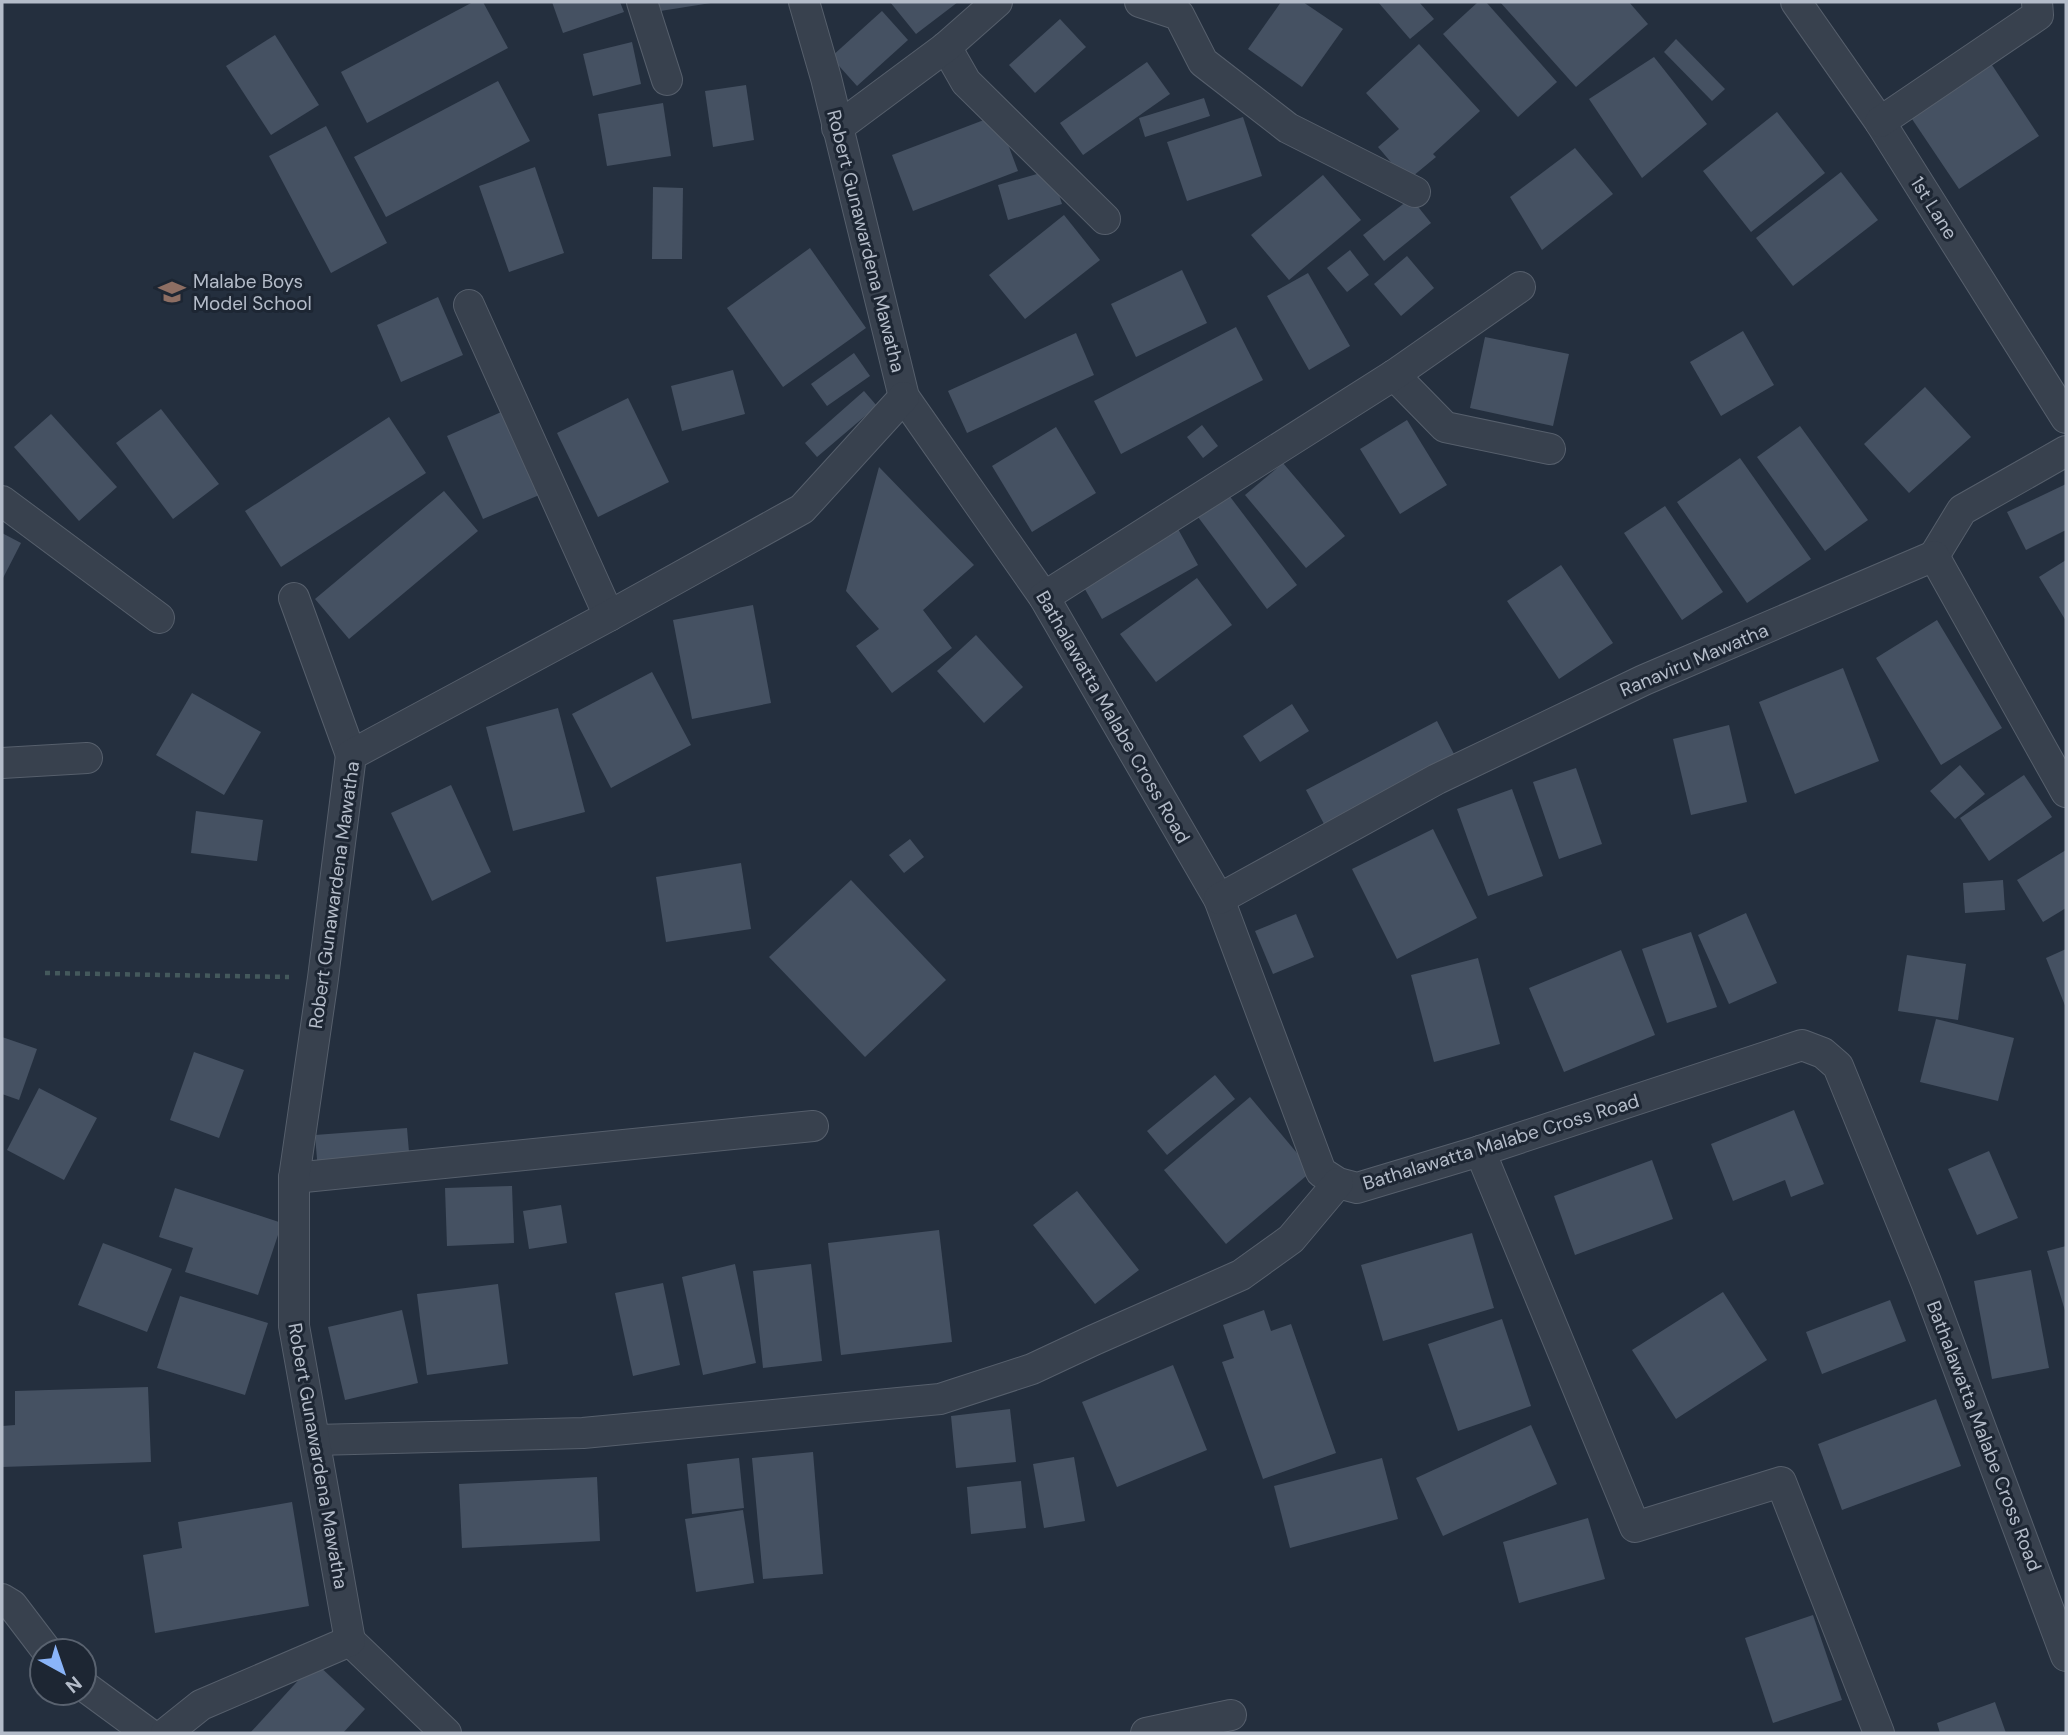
<svg xmlns="http://www.w3.org/2000/svg" width="2068" height="1735" font-family="'DM Sans',sans-serif">
	<style>
		.building { fill: #455162 }
		.lines { fill: none; stroke-linecap: round; stroke-linejoin: round }
		.minor-casing { stroke: #565f6c; stroke-width: 32 }
		.path { stroke: #44595c; stroke-width: 4.5; stroke-dasharray: 5 5; stroke-linecap: butt }
		.minor { stroke: #38414e; stroke-width: 30 }
		.labels { text-anchor: middle; dominant-baseline: central; stroke-width: 6; stroke-linejoin: round; paint-order: stroke }
		.street-label { font-size: 19px; fill: #b4bcc9; stroke: #1d2633 }
		.poi-label { font-size: 19px; fill: #b4bcc9; stroke: #1d2633; text-anchor: start }
	</style>
	<rect width="100%" height="100%" fill="#242f3e"/>
	<!-- building -->
	<g class="building">
		<polygon points="473,2 483,2 508,48 367,123 341,72"/>
		<polygon points="552,2 620,2 624,12 563,33"/>
		<polygon points="652,2 711,2 711,3 654,12"/>
		<polygon points="890,2 958,2 916,34"/>
		<polygon points="1281,2 1303,2 1343,29 1302,87 1248,49"/>
		<polygon points="1378,2 1419,2 1434,19 1410,39"/>
		<polygon points="1478,2 1486,2 1557,82 1518,117 1443,34"/>
		<polygon points="1500,2 1629,2 1648,24 1576,87"/>
		<polygon points="882,11 908,40 857,86 831,57"/>
		<polygon points="1060,19 1086,47 1035,93 1009,65"/>
		<polygon points="275,35 319,105 271,135 226,66"/>
		<polygon points="1676,39 1725,89 1712,101 1664,52"/>
		<polygon points="632,42 641,84 593,96 583,54"/>
		<polygon points="1419,44 1480,111 1433,154 1436,157 1407,181 1378,147 1399,129 1366,93"/>
		<polygon points="1654,57 1707,124 1642,178 1589,99"/>
		<polygon points="1147,62 1170,94 1083,155 1060,123"/>
		<polygon points="1990,62 2039,136 1959,189 1910,116"/>
		<polygon points="498,81 530,141 386,217 354,157"/>
		<polygon points="746,85 754,140 713,147 705,91"/>
		<polygon points="1204,98 1210,116 1145,137 1139,118"/>
		<polygon points="663,103 671,156 607,166 598,114"/>
		<polygon points="1777,112 1825,173 1751,232 1703,171"/>
		<polygon points="997,115 1018,171 913,211 892,155"/>
		<polygon points="1243,117 1262,176 1187,201 1167,142"/>
		<polygon points="326,126 387,243 331,273 269,156"/>
		<polygon points="1575,148 1613,194 1542,250 1510,197"/>
		<polygon points="535,167 564,253 509,272 479,186"/>
		<polygon points="1051,170 1062,204 1008,220 998,185"/>
		<polygon points="1841,172 1878,220 1793,286 1756,238"/>
		<polygon points="1323,175 1361,220 1289,280 1251,235"/>
		<polygon points="653,187 683,188 682,259 652,259"/>
		<polygon points="1411,198 1431,223 1384,261 1363,235"/>
		<polygon points="1064,215 1100,260 1025,319 989,275"/>
		<polygon points="810,248 866,328 783,387 727,308"/>
		<polygon points="1350,250 1369,275 1347,292 1327,268"/>
		<polygon points="1407,256 1434,288 1401,316 1374,284"/>
		<polygon points="1182,270 1207,323 1136,357 1111,304"/>
		<polygon points="1308,273 1350,346 1309,370 1267,296"/>
		<polygon points="438,297 463,355 401,382 377,325"/>
		<polygon points="1236,327 1263,380 1121,454 1094,401"/>
		<polygon points="1743,331 1774,385 1721,416 1690,362"/>
		<polygon points="1076,333 1094,375 967,433 948,391"/>
		<polygon points="1485,337 1569,354 1553,426 1470,408"/>
		<polygon points="854,353 870,376 827,406 811,384"/>
		<polygon points="733,370 745,414 682,431 671,386"/>
		<polygon points="1925,387 1971,437 1909,493 1864,444"/>
		<polygon points="864,391 877,406 817,457 805,443"/>
		<polygon points="628,398 669,482 598,517 557,433"/>
		<polygon points="161,409 219,484 173,519 116,443"/>
		<polygon points="508,409 544,493 483,519 447,436"/>
		<polygon points="51,414 117,487 79,521 14,447"/>
		<polygon points="389,417 426,473 281,567 245,511"/>
		<polygon points="1407,420 1447,485 1400,514 1360,449"/>
		<polygon points="1202,425 1218,446 1203,458 1187,437"/>
		<polygon points="1800,426 1868,520 1825,551 1757,457"/>
		<polygon points="1056,427 1096,493 1032,532 992,466"/>
		<polygon points="1740,458 1811,559 1747,603 1677,502"/>
		<polygon points="1283,463 1345,536 1306,568 1245,495"/>
		<polygon points="879,467 974,565 923,610 952,648 892,693 856,646 879,629 846,591"/>
		<polygon points="2066,484 2066,530 2026,550 2007,512"/>
		<polygon points="444,491 478,531 349,639 315,599"/>
		<polygon points="1228,494 1297,585 1267,609 1198,517"/>
		<polygon points="1665,506 1723,592 1682,620 1624,533"/>
		<polygon points="1178,529 1198,565 1102,619 1082,584"/>
		<polygon points="2,533 21,543 2,580"/>
		<polygon points="2066,560 2066,621 2039,577"/>
		<polygon points="1561,565 1613,643 1559,679 1507,601"/>
		<polygon points="1197,578 1232,625 1156,682 1120,634"/>
		<polygon points="753,605 771,703 692,719 673,620"/>
		<polygon points="1937,620 2002,728 1941,765 1876,658"/>
		<polygon points="976,635 1023,687 984,723 937,671"/>
		<polygon points="1843,668 1879,761 1795,794 1759,702"/>
		<polygon points="652,672 691,745 611,788 572,714"/>
		<polygon points="192,693 261,732 224,795 156,755"/>
		<polygon points="1292,704 1309,731 1260,762 1243,736"/>
		<polygon points="558,708 585,812 513,831 486,727"/>
		<polygon points="1437,721 1455,756 1324,824 1306,790"/>
		<polygon points="1729,725 1747,802 1691,815 1673,739"/>
		<polygon points="1960,765 1985,794 1955,819 1930,791"/>
		<polygon points="1576,768 1602,844 1559,859 1533,782"/>
		<polygon points="2024,775 2052,817 1989,861 1960,818"/>
		<polygon points="451,785 491,872 432,901 391,813"/>
		<polygon points="1512,789 1543,876 1488,896 1457,809"/>
		<polygon points="196,811 263,820 257,861 191,853"/>
		<polygon points="1433,829 1477,918 1397,959 1352,869"/>
		<polygon points="910,839 924,857 904,873 889,855"/>
		<polygon points="2066,850 2066,908 2043,922 2017,880"/>
		<polygon points="741,863 751,929 666,942 656,877"/>
		<polygon points="851,880 946,980 865,1057 769,957"/>
		<polygon points="2003,880 2005,910 1965,913 1963,883"/>
		<polygon points="1746,913 1777,983 1729,1004 1698,935"/>
		<polygon points="1296,914 1314,957 1273,974 1255,931"/>
		<polygon points="1691,932 1717,1007 1667,1023 1642,949"/>
		<polygon points="2066,949 2066,1008 2046,958"/>
		<polygon points="1621,950 1655,1035 1564,1072 1529,988"/>
		<polygon points="1907,955 1966,964 1958,1020 1898,1011"/>
		<polygon points="1478,958 1500,1044 1434,1062 1411,975"/>
		<polygon points="1936,1019 2014,1038 1998,1101 1920,1082"/>
		<polygon points="2,1037 37,1049 19,1100 2,1094"/>
		<polygon points="194,1052 244,1070 219,1138 170,1120"/>
		<polygon points="1215,1075 1235,1099 1167,1155 1147,1131"/>
		<polygon points="39,1088 97,1118 64,1180 7,1150"/>
		<polygon points="1250,1097 1312,1171 1226,1244 1164,1170"/>
		<polygon points="1794,1110 1824,1184 1791,1197 1785,1180 1733,1201 1711,1144"/>
		<polygon points="407,1128 410,1164 318,1171 315,1135"/>
		<polygon points="1989,1151 2018,1218 1977,1235 1948,1169"/>
		<polygon points="1652,1160 1673,1219 1575,1255 1554,1196"/>
		<polygon points="512,1186 514,1243 447,1246 445,1188"/>
		<polygon points="175,1188 282,1223 258,1295 185,1272 193,1248 159,1237"/>
		<polygon points="1077,1191 1139,1270 1095,1304 1033,1225"/>
		<polygon points="561,1205 567,1243 529,1249 523,1211"/>
		<polygon points="939,1230 952,1342 841,1355 828,1243"/>
		<polygon points="1472,1233 1494,1308 1383,1341 1361,1265"/>
		<polygon points="103,1243 172,1269 147,1332 78,1305"/>
		<polygon points="2066,1246 2066,1314 2047,1251"/>
		<polygon points="735,1264 756,1363 703,1375 682,1277"/>
		<polygon points="811,1264 822,1361 763,1368 753,1271"/>
		<polygon points="2031,1270 2049,1368 1992,1379 1974,1281"/>
		<polygon points="663,1283 680,1365 633,1376 615,1293"/>
		<polygon points="498,1284 508,1364 427,1375 417,1294"/>
		<polygon points="1723,1292 1767,1360 1676,1419 1632,1350"/>
		<polygon points="180,1296 268,1323 245,1395 157,1368"/>
		<polygon points="1890,1300 1906,1341 1822,1374 1806,1332"/>
		<polygon points="402,1310 418,1383 345,1400 328,1327"/>
		<polygon points="1264,1310 1271,1331 1291,1324 1336,1453 1263,1479 1222,1362 1234,1358 1223,1325"/>
		<polygon points="1502,1319 1531,1406 1458,1431 1428,1344"/>
		<polygon points="1173,1365 1207,1450 1117,1487 1082,1402"/>
		<polygon points="148,1387 151,1462 2,1467 2,1426 15,1425 15,1391"/>
		<polygon points="1936,1399 1961,1466 1842,1510 1818,1444"/>
		<polygon points="1010,1409 1016,1462 956,1468 951,1416"/>
		<polygon points="1531,1425 1557,1484 1443,1536 1416,1478"/>
		<polygon points="813,1452 823,1574 763,1579 752,1458"/>
		<polygon points="1074,1457 1085,1521 1044,1528 1033,1464"/>
		<polygon points="739,1458 744,1508 692,1514 687,1464"/>
		<polygon points="1382,1458 1398,1519 1290,1548 1274,1486"/>
		<polygon points="597,1477 600,1541 462,1548 459,1484"/>
		<polygon points="1021,1481 1026,1528 971,1534 967,1487"/>
		<polygon points="292,1502 309,1606 155,1633 143,1555 182,1548 178,1522"/>
		<polygon points="743,1510 754,1583 696,1592 685,1519"/>
		<polygon points="1588,1518 1605,1579 1519,1603 1503,1542"/>
		<polygon points="1813,1615 1842,1700 1773,1723 1745,1638"/>
		<polygon points="315,1662 365,1709 343,1733 250,1733"/>
		<polygon points="1995,1702 2006,1733 1940,1733 1937,1723"/>
	</g>
	<g class="lines">
		<defs>
			<g id="minor">
				<polyline points="642,2 667,80"/>
				<polyline points="804,2 826,78 904,397 1044,597 1219,899 1321,1172 1338,1183 1357,1188 1480,1151 1802,1045 1823,1053 1838,1066 1926,1282 2066,1656"/>
				<polyline points="1140,2 1179,15 1203,62 1288,128 1415,192"/>
				<polyline points="1796,2 1880,122 2066,418"/>
				<polyline points="946,47 966,82 1105,219"/>
				<polyline points="1880,122 2038,15 2037,2"/>
				<polyline points="837,128 946,47 997,2"/>
				<polyline points="469,305 609,616"/>
				<polyline points="1394,375 1445,427 1550,449"/>
				<polyline points="2,501 159,618"/>
				<polyline points="1934,556 1962,510 2066,451"/>
				<polyline points="1044,597 1394,375 1520,287"/>
				<polyline points="294,598 351,755"/>
				<polyline points="2,763 87,758"/>
				<polyline points="1219,899 1437,779 1644,680 1934,556 2066,792"/>
				<polyline points="1480,1151 1635,1527 1781,1482 1879,1733"/>
				<polyline points="294,1178 813,1126"/>
				<polyline points="315,1440 583,1433 940,1399 1032,1369 1094,1340 1241,1275 1291,1239 1338,1183"/>
				<polyline points="2,1599 12,1605 47,1651"/>
				<polyline points="350,1641 446,1733"/>
				<polyline points="84,1686 148,1733"/>
				<polyline points="166,1733 201,1705 350,1641 294,1326 294,1178 323,978 351,755 609,616 802,509 904,397"/>
				<polyline points="1146,1733 1231,1715"/>
			</g>
		</defs>
		<!-- minor casing -->
		<use href="#minor" class="minor-casing"/>
		<!-- path -->
		<polyline class="path" points="45,973 289,977"/>
		<!-- minor -->
		<use href="#minor" class="minor"/>
	</g>
	<!-- icons -->
	<defs>
		<symbol id="school-bare" viewBox="-9 -9 18 18"><path d="M0-5L7-2L0 1L-7-2ZM-4 1L0 2.5L4 1V4Q0 6-4 4Z" fill="#8d6e63" stroke="#1d2633" stroke-width="2.5" paint-order="stroke"/></symbol>
	</defs>
	<g fill-rule="evenodd">
		<use href="#school-bare" x="153" y="273" width="38" height="38"/>
	</g>
	<g class="labels">
		<!-- street labels -->
		<g class="street-label">
			<text transform="translate(1934 208) rotate(58)">1st Lane</text>
			<text transform="translate(866 241) rotate(76)">Robert Gunawardena Mawatha</text>
			<text transform="translate(1694 660) rotate(-23)">Ranaviru Mawatha</text>
			<text transform="translate(1113 717) rotate(60)">Bathalawatta Malabe Cross Road</text>
			<text transform="translate(334 895) rotate(-82)">Robert Gunawardena Mawatha</text>
			<text transform="translate(1501 1142) rotate(-17)">Bathalawatta Malabe Cross Road</text>
			<text transform="translate(1984 1436) rotate(69)">Bathalawatta Malabe Cross Road</text>
			<text transform="translate(318 1456) rotate(80)">Robert Gunawardena Mawatha</text>
		</g>
		<!-- poi labels -->
		<g class="poi-label">
			<text x="193" y="281">Malabe Boys<tspan x="193" dy="22">Model School</tspan></text>
		</g>
	</g>
	<!-- border -->
	<rect width="2068" height="1735" fill="none" stroke="#b4bcc9" stroke-width="7"/>
	<!-- north arrow -->
	<g transform="translate(63 1672) rotate(140)"><circle r="33" fill="#1d2633" stroke="#59626f" stroke-width="2"/>
	<path d="M0-5L12 26L0 18L-12 26Z" fill="#8ab4f8"/>
	<text y="-10" font-size="19" font-weight="bold" text-anchor="middle" fill="#b4bcc9">N</text>
	</g>
</svg>
